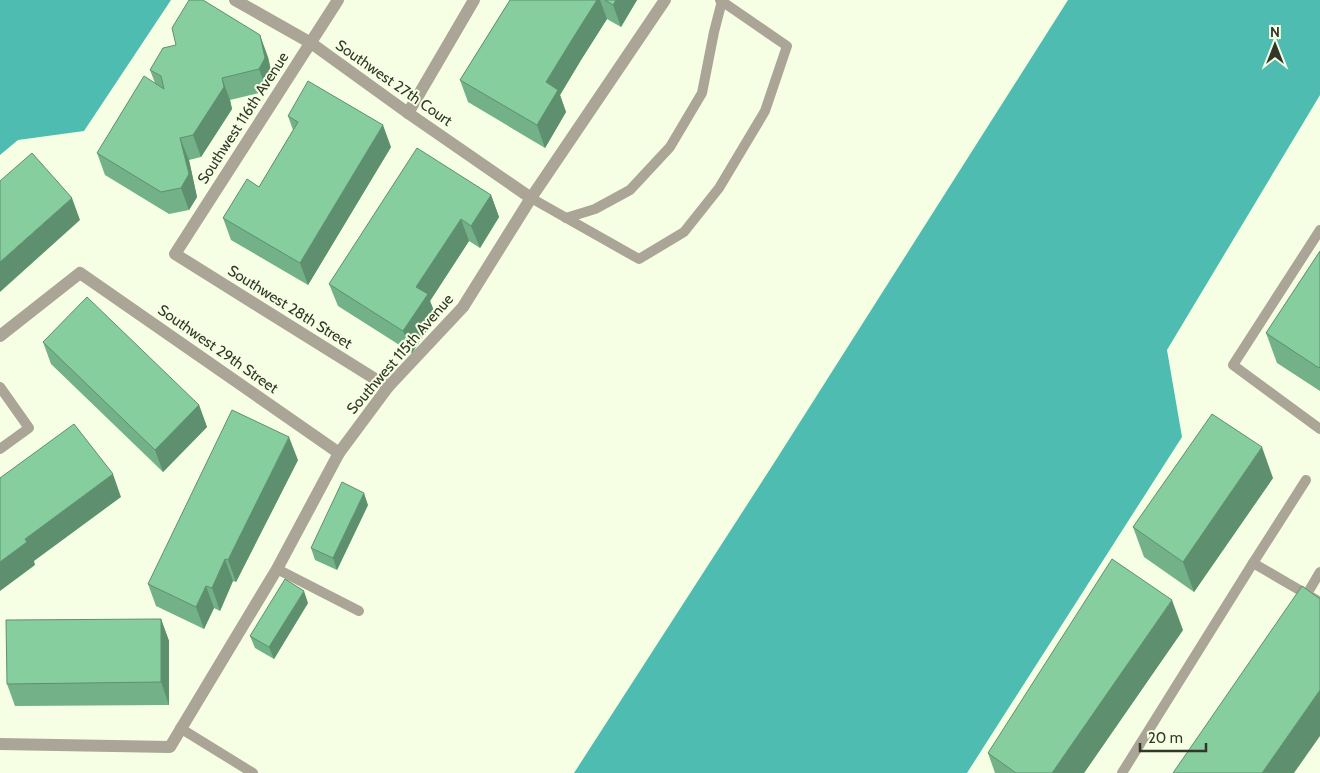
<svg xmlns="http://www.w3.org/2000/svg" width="1320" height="773" font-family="Cabin,sans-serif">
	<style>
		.water { fill: #4fbcb2 }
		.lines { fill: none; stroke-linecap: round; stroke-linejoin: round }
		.lane { stroke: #aaa596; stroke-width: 10 }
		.street { stroke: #aaa596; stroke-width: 12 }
		.wall { fill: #73b188 }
		.shaded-wall { fill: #5e906f }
		.building { fill: #86ce9e; stroke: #5e906f }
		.labels { text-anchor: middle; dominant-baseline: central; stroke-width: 4; stroke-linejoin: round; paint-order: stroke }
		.street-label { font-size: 15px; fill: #323729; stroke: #f6ffe3 }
	</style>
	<rect width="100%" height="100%" fill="#f6ffe3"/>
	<!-- water -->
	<g class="water">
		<polygon points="0,0 171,0 84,131 18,140 0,155"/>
		<polygon points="1068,0 1320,0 1320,95 1167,350 1182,437 967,773 574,773 774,463"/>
	</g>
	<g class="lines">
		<!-- lane -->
		<g class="lane">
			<polyline points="531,198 639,259 684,232 719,188 765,111 787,46 720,0"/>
			<polyline points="566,218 595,209 630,190 670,147 702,93 714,32 722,1"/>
			<polyline points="1320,230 1233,365 1320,429"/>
			<polyline points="0,387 29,428 0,449"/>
			<polyline points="1253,563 1306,480"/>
			<polyline points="277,569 359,611"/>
			<polyline points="1304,599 1320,572"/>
			<polyline points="180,728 253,773"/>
			<polyline points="1122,773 1253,563 1320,602"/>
		</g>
		<!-- street -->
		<g class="street">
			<polyline points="235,0 311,43 408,113 531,198"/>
			<polyline points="338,0 175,254 388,387"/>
			<polyline points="408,113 474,0"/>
			<polyline points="0,336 80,273 339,453"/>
			<polyline points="0,744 170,747 277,569 339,453 388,387 463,307 531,198 665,0"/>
		</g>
	</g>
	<!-- wall -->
	<g class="wall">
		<polygon points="510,0 637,0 621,27 607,19 581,60 560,95 566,112 545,148 468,102 460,80"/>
		<polygon points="268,57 273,80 267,91 230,100 232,109 201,157 189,160 197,197 189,210 169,214 105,175 97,153 155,83 150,70"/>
		<polygon points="288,116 391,147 308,285 231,240 223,218 259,187 293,130"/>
		<polygon points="491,195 499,217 480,248 469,241 430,301 436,316 412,353 338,306 329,284"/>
		<polygon points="1320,251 1320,391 1277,363 1266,333"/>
		<polygon points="43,342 199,405 207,427 163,472 51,364"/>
		<polygon points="298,460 236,582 233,581 220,611 214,608 204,629 156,606 148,584"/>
		<polygon points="1273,478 1194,592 1144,557 1133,527"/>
		<polygon points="368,505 337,570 315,560 311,548"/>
		<polygon points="308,603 274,659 255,648 250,636"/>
		<polygon points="161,619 169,641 169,705 15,706 7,684"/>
		<polygon points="1183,630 1084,773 995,773 988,753"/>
	</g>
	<!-- shaded-wall -->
	<g class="shaded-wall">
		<polygon points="597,0 600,0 607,19 581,60 560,95 566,112 545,148 537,125 546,82 573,38"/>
		<polygon points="616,0 637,0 621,27 613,5"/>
		<polygon points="260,35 268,57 273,80 267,91 259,69"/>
		<polygon points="222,78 230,100 232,109 201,157 193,135"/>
		<polygon points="383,125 391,147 308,285 300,263"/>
		<polygon points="180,138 189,160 197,197 189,210 181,188"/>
		<polygon points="491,195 499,217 480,248 471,226"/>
		<polygon points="72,198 80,220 0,292 0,262"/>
		<polygon points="461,219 469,241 430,301 436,316 412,353 403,331 416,287"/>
		<polygon points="199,405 207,427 163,472 155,450"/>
		<polygon points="289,437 298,460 236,582 228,560"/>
		<polygon points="1262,447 1273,478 1194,592 1183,562"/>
		<polygon points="113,474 121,497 34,561 35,565 0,591 0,562 25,539"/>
		<polygon points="364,493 368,505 337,570 333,558"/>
		<polygon points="225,559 233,581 220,611 212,588"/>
		<polygon points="206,586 214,608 204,629 196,607"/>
		<polygon points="304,591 308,603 274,659 269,647"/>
		<polygon points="1172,600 1183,630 1084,773 1052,773"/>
		<polygon points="161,619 169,641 169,705 161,682"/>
		<polygon points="1320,690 1320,736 1294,773 1262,773"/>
	</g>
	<!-- building -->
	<g class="building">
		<polygon points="189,0 203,0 260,35 265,58 259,69 222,78 224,87 193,135 180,138 189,174 181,188 161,192 97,153 144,76 164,89 161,76 150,70 163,48 176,45 172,28"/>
		<polygon points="510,0 597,0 573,38 546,82 558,90 537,125 460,80"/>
		<polygon points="605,0 616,0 613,5"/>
		<polygon points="308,81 383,125 300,263 223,218 247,179 259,187 298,122 288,116"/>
		<polygon points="417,148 491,195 471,226 461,219 416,287 428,294 403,331 329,284"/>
		<polygon points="32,153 72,198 0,262 0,181"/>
		<polygon points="1320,251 1320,367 1319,368 1266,333"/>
		<polygon points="87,297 199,405 155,450 43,342"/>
		<polygon points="232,410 289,437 228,560 225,559 212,588 206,586 196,607 148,584"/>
		<polygon points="1212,414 1262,447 1183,562 1133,527"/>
		<polygon points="74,424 113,474 25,539 27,542 0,562 0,478"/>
		<polygon points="342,482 364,493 333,558 311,548"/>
		<polygon points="1112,559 1172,600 1052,773 1016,773 988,753"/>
		<polygon points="285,579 304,591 269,647 250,636"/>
		<polygon points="1302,586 1320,599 1320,690 1262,773 1173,773"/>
		<polygon points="161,619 161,682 7,684 6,620"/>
	</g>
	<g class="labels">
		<!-- street labels -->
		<g class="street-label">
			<text transform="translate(394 83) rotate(35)">Southwest 27th Court</text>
			<text transform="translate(243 118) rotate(-57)">Southwest 116th Avenue</text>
			<text transform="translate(290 307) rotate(32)">Southwest 28th Street</text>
			<text transform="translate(218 349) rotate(35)">Southwest 29th Street</text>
			<text transform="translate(400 354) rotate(-49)">Southwest 115th Avenue</text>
		</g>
	</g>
	<!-- north arrow -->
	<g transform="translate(1275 45)" stroke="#f6ffe3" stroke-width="4" paint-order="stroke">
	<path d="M0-4L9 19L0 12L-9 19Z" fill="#323729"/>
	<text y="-8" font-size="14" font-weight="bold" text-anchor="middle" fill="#323729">N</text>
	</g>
	<!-- scale -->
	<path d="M1140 743v8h66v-8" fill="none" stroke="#323729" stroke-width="2.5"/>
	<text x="1148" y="743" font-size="15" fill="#323729" stroke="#f6ffe3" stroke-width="4" paint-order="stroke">20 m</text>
</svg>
